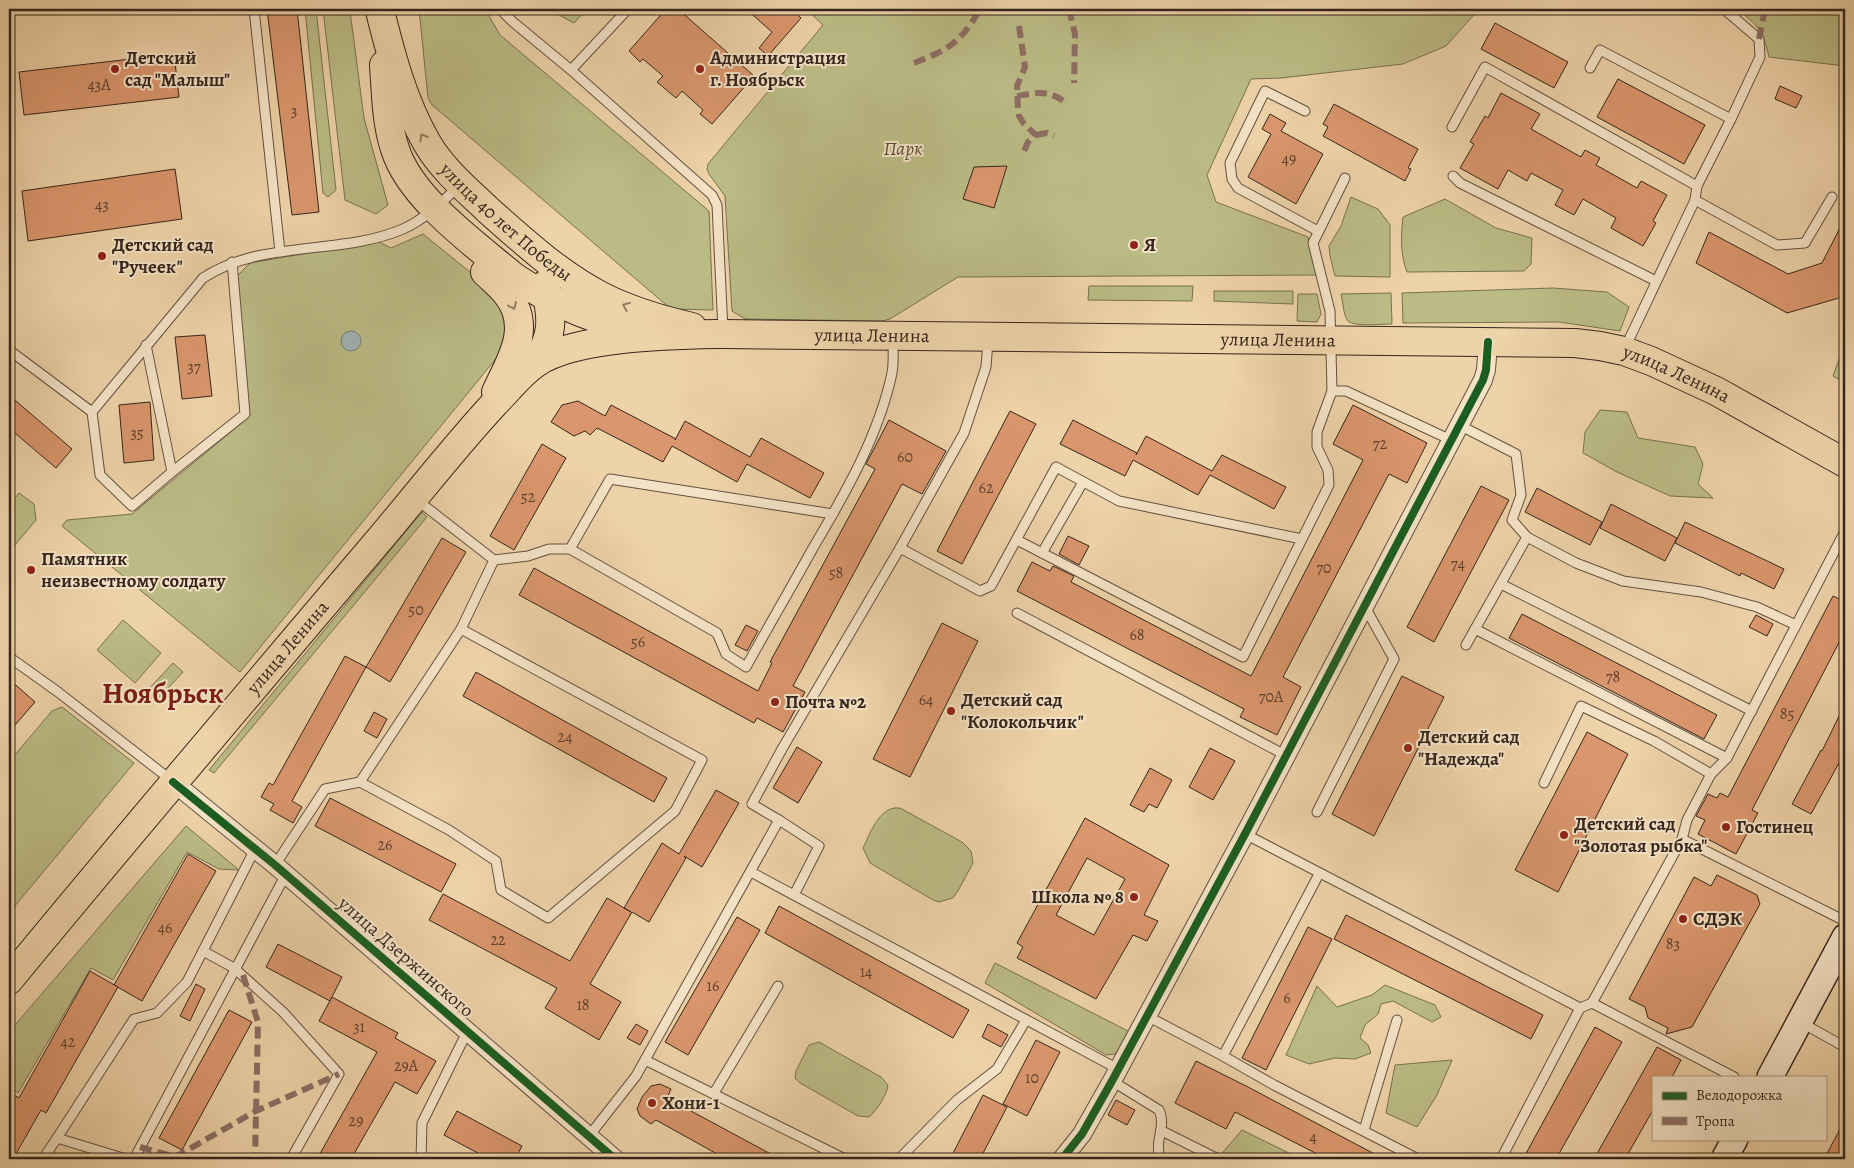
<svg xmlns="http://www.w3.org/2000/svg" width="1854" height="1168" font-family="Alegreya,serif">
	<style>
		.green { fill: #bbbb85; stroke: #787051 }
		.water { fill: #a0b4b5; stroke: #757b78 }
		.building { fill: #da966c; stroke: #35261d; fill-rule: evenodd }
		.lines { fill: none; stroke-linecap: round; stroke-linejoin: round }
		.service-casing { stroke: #635140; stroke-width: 11 }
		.minor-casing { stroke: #635140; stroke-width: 20 }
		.secondary-casing { stroke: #35261d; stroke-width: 28 }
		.primary-casing { stroke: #35261d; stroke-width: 30 }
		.service { stroke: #f4e2c6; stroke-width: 9 }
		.minor { stroke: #f4e2c6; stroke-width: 18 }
		.secondary { stroke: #f4e2c6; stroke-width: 25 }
		.primary { stroke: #eed2a8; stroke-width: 28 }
		.quiet { stroke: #8d6e63; stroke-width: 6; stroke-dasharray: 12 6; stroke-linecap: butt }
		.cycleway-casing { stroke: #f4e2c6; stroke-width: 11 }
		.cycleway { stroke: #1b5e20; stroke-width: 8 }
		.oneway { stroke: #927c62 }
		.poi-dot { fill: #8f2418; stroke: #f4e2c6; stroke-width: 2 }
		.labels { text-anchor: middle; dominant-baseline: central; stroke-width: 4; stroke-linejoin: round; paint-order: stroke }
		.number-label { font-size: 16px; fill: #5e4231 }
		.poi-label { font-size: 19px; font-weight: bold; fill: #35261d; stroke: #f4e2c6; text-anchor: start }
		.park-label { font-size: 19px; font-style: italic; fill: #564b37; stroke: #f4e2c6 }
		.street-label { font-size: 19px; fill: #35261d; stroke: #f4e2c6 }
		.town-label { font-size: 29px; font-weight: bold; fill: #7a1f14; stroke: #f4e2c6 }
	</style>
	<rect width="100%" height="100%" fill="#eed2a8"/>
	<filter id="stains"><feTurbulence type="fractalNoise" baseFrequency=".004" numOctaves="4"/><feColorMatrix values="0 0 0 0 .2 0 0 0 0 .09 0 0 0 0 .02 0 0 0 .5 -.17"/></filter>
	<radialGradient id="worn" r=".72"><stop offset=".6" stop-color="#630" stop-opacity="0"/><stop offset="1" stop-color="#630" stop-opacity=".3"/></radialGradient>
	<!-- green -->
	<g class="green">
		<polygon points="305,9 316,9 336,190 328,197 323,193"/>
		<polygon points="323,9 350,11 364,118 388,205 376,214 345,200"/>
		<polygon points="419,9 485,9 500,35 709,211 713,310 671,309 432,105 428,98"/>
		<polygon points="548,9 587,9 574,23"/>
		<polygon points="806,9 1479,9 1446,46 1403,64 1281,78 1251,79 1207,175 1216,202 1308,237 1316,275 958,277 890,319 882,321 745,319 732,311 725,196 709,174 707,169 708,164 823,25"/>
		<path d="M1736 9H1845V66L1769 57C1763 31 1758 24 1736 9Z"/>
		<polygon points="1351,197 1378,209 1390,225 1390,277 1335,276 1330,256 1329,246 1341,226"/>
		<path d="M1445 199 1496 228 1532 238 1531 264 1524 271 1407 272C1400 254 1401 236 1403 217Z"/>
		<polygon points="423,234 502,298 511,315 503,350 240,672 62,526 67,520 132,514 250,416 235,278 250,263 377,241 391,248"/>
		<polygon points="1089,286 1193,286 1192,301 1088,300"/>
		<polygon points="1553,288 1607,292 1629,307 1620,331 1559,322 1403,323 1402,293"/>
		<polygon points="1214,291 1293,291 1293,304 1214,301"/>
		<path d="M1391 293 1392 324C1383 324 1354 327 1348 321 1343 315 1343 301 1341 294Z"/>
		<polygon points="1298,294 1317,294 1321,314 1317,322 1297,321"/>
		<polygon points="1845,342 1845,383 1833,376"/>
		<polygon points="1600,410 1627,412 1638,438 1695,447 1703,464 1698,484 1713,498 1670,496 1617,472 1583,453 1585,432"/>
		<polygon points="19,493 34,504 36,520 9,552 9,506"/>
		<polygon points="422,512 427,517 214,773 209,770"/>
		<polygon points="123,620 161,653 135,683 97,650"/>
		<polygon points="173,663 183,672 155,702 145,693"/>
		<polygon points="62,707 134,763 9,913 9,762 52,711"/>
		<path d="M894 808H900L962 842 971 851 973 863 959 889 953 898 939 902 933 900 870 863 863 848C870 834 877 812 894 808Z"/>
		<polygon points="186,826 239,870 219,869 187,852 113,980 91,968 18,1093 9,1086 9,1032"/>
		<polygon points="995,963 1130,1032 1115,1054 1106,1055 985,983"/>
		<polygon points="1385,985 1435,1005 1441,1017 1432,1022 1393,1001 1381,1004 1378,1014 1365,1025 1360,1038 1368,1045 1371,1053 1355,1059 1335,1058 1309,1064 1286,1055 1317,986 1337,1007 1372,995"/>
		<path d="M819 1042 881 1077 888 1085C887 1095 877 1110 869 1117L858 1116 800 1083 795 1078 796 1071 809 1045Z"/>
		<polygon points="1452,1060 1437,1095 1417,1127 1386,1113 1395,1065"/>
		<polygon points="1242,1130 1301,1159 1233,1159 1223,1152"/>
	</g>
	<!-- water -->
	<circle class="water" cx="351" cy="341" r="10"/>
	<!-- building -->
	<g class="building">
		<polygon points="267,9 297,9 319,212 292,215"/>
		<polygon points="666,9 678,9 754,76 712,124 700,114 703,110 682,91 676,98 657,82 663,76 643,59 640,62 629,51"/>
		<polygon points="746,9 791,9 801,18 768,56 759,48 772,32"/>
		<polygon points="1495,23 1568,62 1554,88 1481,49"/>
		<polygon points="174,54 179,97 24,115 19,72"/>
		<polygon points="1618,79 1705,125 1684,164 1597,117"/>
		<polygon points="1780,86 1802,96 1796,108 1775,99"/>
		<polygon points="1501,93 1540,114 1531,129 1581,157 1585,150 1600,158 1596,165 1637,188 1641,181 1667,195 1653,221 1656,223 1643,246 1611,228 1616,218 1583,199 1574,215 1555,205 1563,190 1531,173 1527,181 1508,170 1498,189 1460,168 1474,144 1470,142 1485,116 1488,118"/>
		<polygon points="1334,104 1418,149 1408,168 1411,169 1405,181 1323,136 1328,127 1323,124"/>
		<polygon points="1270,114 1286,123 1281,131 1323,154 1296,204 1248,177 1271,134 1262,129"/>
		<polygon points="1007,166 994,208 963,199 974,167"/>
		<polygon points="175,169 182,219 28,241 22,191"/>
		<polygon points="1845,218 1845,286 1839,298 1787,313 1696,263 1709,232 1788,274 1822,263"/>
		<polygon points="205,335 212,396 182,399 175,337"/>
		<polygon points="9,395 72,449 56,468 9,428"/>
		<polygon points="578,401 605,416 611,405 676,439 675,440 685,421 750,457 761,438 824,473 810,498 747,464 737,482 672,446 663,462 597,428 590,435 585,431 574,436 551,422 562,405"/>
		<polygon points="150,402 154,460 124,463 119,405"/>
		<polygon points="1353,405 1427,443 1407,483 1389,474 1283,677 1301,687 1277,735 1240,717 1244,709 1017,591 1032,562 1050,571 1053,566 1074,576 1071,582 1251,676 1363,460 1333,444"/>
		<polygon points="1010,411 1036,424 962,564 937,551"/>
		<polygon points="889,420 946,451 922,494 902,484 793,686 805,692 783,732 757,718 754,723 519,595 534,568 758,691 772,663 770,662 875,469 866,464"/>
		<polygon points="1073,420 1137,453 1136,455 1146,436 1212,471 1222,455 1286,487 1274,509 1210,475 1198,495 1133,460 1125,476 1060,444"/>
		<polygon points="542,444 566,458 514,550 490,536"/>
		<polygon points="1481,486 1509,500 1434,642 1407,627"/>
		<polygon points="1537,488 1602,522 1590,545 1525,512"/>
		<polygon points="1611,504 1677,538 1665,561 1600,528"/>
		<polygon points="1685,522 1784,569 1774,589 1741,573 1740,576 1675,543"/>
		<polygon points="1068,536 1089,546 1079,565 1059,554"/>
		<polygon points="442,538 466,552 390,682 366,667"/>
		<polygon points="1833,596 1845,602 1845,631 1752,810 1758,813 1736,854 1698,834 1705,820 1696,816 1708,794 1717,798 1720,793 1728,797"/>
		<polygon points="1522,614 1717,715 1704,739 1509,638"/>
		<polygon points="1756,615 1773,624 1767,636 1749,627"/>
		<polygon points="942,623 978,641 910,777 873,759"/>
		<polygon points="746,625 758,631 747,651 735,645"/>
		<polygon points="345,656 366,667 292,801 302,807 293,823 270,810 274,804 261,797 269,783 273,785"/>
		<polygon points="476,672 667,778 654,802 463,696"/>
		<polygon points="1402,676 1444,697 1374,836 1332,814"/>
		<polygon points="9,679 35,702 9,732"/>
		<polygon points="1845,704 1845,752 1811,814 1792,804 1821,750 1822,751"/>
		<polygon points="374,712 387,719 377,738 364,731"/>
		<polygon points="1587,732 1628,754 1558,892 1515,870"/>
		<polygon points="797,747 822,762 798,803 773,788"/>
		<polygon points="1210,748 1235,761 1213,800 1189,787"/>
		<polygon points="1150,768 1172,780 1157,808 1149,804 1144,812 1130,805"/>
		<polygon points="716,790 739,803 702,867 684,856 686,858 649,922 632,912 590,984 621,1002 599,1040 545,1008 557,988 429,920 443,894 570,961 607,898 631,912 624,908 662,843 679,854"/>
		<polygon points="330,798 456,864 441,892 315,826"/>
		<path d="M1085 818 1169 865 1144 915 1158 921 1147 941 1133 935 1096 999 1017 958 1023 947 1017 943ZM1087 858 1125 879 1094 935 1056 915Z"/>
		<polygon points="188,854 216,871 142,1001 114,985"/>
		<polygon points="1717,875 1757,895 1760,904 1692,1027 1666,1034 1668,1028 1648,1018 1645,1007 1629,999 1694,877 1711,886"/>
		<polygon points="779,906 969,1010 953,1038 765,933"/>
		<polygon points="1346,915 1543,1015 1531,1039 1334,939"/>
		<polygon points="737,917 760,930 688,1055 665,1042"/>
		<polygon points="1308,927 1332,939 1266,1070 1242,1058"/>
		<polygon points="278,944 342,977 330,1001 266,967"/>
		<polygon points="90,971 118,987 46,1113 41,1110 13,1159 9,1159 9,1092 19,1098"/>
		<polygon points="196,984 205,989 190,1021 180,1016"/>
		<polygon points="332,997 398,1033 395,1038 436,1061 417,1094 395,1082 351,1159 317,1159 377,1052 319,1021"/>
		<polygon points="229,1010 252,1022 182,1150 159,1138"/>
		<polygon points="636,1024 648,1031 640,1045 627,1038"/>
		<polygon points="988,1024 1008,1035 1001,1047 982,1037"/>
		<polygon points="1595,1027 1622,1042 1556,1159 1523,1159"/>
		<polygon points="1036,1040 1060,1052 1027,1116 1003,1104"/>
		<polygon points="1657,1047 1681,1060 1672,1077 1653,1077 1653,1110 1625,1159 1594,1159"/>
		<polygon points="1196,1061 1248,1087 1384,1159 1327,1159 1235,1112 1226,1129 1175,1103"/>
		<polygon points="660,1084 671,1089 667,1098 780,1159 726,1159 656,1120 651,1124 640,1116 637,1109 642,1097 651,1086"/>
		<polygon points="983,1095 1007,1107 980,1159 950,1159"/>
		<polygon points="1116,1100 1135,1110 1127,1125 1108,1115"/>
		<polygon points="457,1111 522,1146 515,1159 489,1159 444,1135"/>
		<polygon points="1845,1120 1845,1159 1824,1159"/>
	</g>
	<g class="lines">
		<defs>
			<g id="service">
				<polyline points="254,9 280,252"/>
				<polyline points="500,9 513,22 571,70 712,195 717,205 723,331"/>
				<polyline points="1590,68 1600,50 1731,119"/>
				<polyline points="571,70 628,9"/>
				<polyline points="1305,111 1265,91 1230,163 1232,179 1238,188 1318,231"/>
				<polyline points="1452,127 1485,67 1697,186"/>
				<polyline points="1453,176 1460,183 1656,281"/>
				<polyline points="1695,200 1697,186 1731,119 1760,57 1759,39 1724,9"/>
				<polyline points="146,345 172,472 245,414 232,262"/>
				<polyline points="1625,348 1695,200 1777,245 1805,243 1832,197"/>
				<path d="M9 350 92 412 203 278C262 239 340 256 403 229 425 219 441 203 458 187"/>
				<polyline points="1332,391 1346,391 1451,440"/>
				<polyline points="92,412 100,475 132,506 172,472"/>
				<polyline points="1459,425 1516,454 1521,495 1512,520 1527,537"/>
				<polyline points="1017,540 1243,657 1329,485 1328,470 1317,447 1317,432 1332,391 1330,311 1313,243 1345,178"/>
				<polyline points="900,548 980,591 991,586 1056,467 1119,501 1302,539"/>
				<polyline points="570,549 610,479 833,514"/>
				<polyline points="1042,553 1083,482"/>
				<path d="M494 560 528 556 549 549H570L717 633 726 654 746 667C768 627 791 588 813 548 845 494 879 435 892 373 894 362 893 350 893 339"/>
				<polyline points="1501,584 1752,711"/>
				<polyline points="1017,613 1287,756"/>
				<polyline points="1475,629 1727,758"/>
				<polyline points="1466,645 1527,537 1576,563 1623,581 1701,592 1757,607 1796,625"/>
				<polyline points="9,657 58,692 171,780"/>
				<polyline points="360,782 461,629 494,560 417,500"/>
				<polyline points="1544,783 1581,706 1654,741 1711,774"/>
				<polyline points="1317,812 1394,659 1365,607"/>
				<polyline points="779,820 819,846 794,895"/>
				<polyline points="1245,834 1580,1008 1592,1003 1682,839 1687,820 1711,774 1727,758 1845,531"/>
				<polyline points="1682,839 1845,921"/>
				<polyline points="275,865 325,789 360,782 449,830 496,861 501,890 548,918 675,811 702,760 461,629"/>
				<polyline points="751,872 1118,1069"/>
				<polyline points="203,951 234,968 283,1012 339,1074 291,1159"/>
				<polyline points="1592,1003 1734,1077"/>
				<polyline points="1147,1016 1223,1056 1319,874"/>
				<polyline points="1802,1023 1845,1047"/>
				<polyline points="1223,1056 1274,1085 1418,1159"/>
				<polyline points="645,1060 845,1159"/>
				<path d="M1112 1081 1159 1110C1167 1127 1153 1142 1161 1159"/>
				<polyline points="714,1093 778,986"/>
				<polyline points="1364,1130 1397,1020"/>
				<polyline points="1162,1131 1218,1159"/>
				<polyline points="589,1136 636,1076 779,820 752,804 782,749 900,548 964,433 986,367 988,341"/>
				<polyline points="43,1159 57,1138"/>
				<polyline points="126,1159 57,1138 134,1019 157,1013 187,982 255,849"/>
				<polyline points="134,1159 286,874"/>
				<polyline points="421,1159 422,1123 467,1032"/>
				<polyline points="899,1159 957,1100 997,1069 1026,1020"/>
				<polyline points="1501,1159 1580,1008"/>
			</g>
			<g id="minor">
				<polyline points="173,782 275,865 615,1159"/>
				<polyline points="1062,1159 1082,1134 1112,1081 1245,834 1483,380 1486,370 1488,342"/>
			</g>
			<g id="secondary">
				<polyline points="1770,1077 1845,937"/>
				<polyline points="1724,1159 1735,1139"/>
			</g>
			<g id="primary">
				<path id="s1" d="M381 15C392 59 404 103 427 143 442 169 466 189 488 210 524 242 560 275 603 297 631 311 662 320 692 327"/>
				<path d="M384 65C386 93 386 122 395 149 410 198 475 244 514 277 547 299 581 315 619 325"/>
				<path d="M485 272C492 279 501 286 507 294 533 327 511 360 496 392"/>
				<path d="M535 363C555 336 552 317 545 285"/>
				<path id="s2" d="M9 980C131 832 255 686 379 540 418 494 455 446 496 402 509 389 521 373 536 363 575 336 675 335 723 334L1575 343 1600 346 1624 351 1651 361 1716 391 1845 463"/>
			</g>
		</defs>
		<!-- service casing -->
		<use href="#service" class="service-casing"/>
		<!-- minor casing -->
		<use href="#minor" class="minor-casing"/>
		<!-- secondary casing -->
		<use href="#secondary" class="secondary-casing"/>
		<!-- primary casing -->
		<use href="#primary" class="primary-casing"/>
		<!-- service -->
		<use href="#service" class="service"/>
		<!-- minor -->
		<use href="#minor" class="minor"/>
		<!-- secondary -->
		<use href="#secondary" class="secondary"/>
		<!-- primary -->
		<use href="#primary" class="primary"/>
		<!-- quiet -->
		<g class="quiet">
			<polyline points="1069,9 1075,34 1074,83"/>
			<polyline points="1019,26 1025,67 1017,86 1018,109 1019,116 1024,124 1036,135 1028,142 1024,151"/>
			<polyline points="1759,39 1765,9"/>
			<path d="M914 63C948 50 960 43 979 11"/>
			<path d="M1017 96C1036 93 1049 89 1066 103"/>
			<polyline points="1036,135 1047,133 1054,136"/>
			<polyline points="243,975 258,1022 255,1159"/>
			<polyline points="140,1147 175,1157 256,1111 339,1074"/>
		</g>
		<defs>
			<g id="cycleway">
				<polyline points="173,782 275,865 615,1159"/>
				<polyline points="1062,1159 1082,1134 1112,1081 1245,834 1483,380 1486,370 1488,342"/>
			</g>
		</defs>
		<!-- cycleway casing -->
		<use href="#cycleway" class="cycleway-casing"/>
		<!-- cycleway -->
		<use href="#cycleway" class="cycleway"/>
	</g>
	<!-- one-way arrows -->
	<defs><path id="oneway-chevron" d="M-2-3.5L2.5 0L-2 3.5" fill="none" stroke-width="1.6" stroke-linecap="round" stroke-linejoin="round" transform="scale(1.25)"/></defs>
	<g class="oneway">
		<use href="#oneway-chevron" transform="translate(423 137) rotate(-119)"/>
		<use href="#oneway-chevron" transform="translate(513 306) rotate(65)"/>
		<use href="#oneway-chevron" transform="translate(626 306) rotate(-158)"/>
	</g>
	<!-- markers -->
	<g class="poi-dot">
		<circle cx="115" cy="69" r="5"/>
		<circle cx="700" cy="69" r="5"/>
		<circle cx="1134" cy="245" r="5"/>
		<circle cx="102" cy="256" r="5"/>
		<circle cx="31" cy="570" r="5"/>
		<circle cx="775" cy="702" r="5"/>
		<circle cx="951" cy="711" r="5"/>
		<circle cx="1408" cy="748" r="5"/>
		<circle cx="1726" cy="827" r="5"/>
		<circle cx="1564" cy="835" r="5"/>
		<circle cx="1134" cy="897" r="5"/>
		<circle cx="1683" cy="919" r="5"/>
		<circle cx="652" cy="1103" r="5"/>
	</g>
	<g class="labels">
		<!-- number labels -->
		<g class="number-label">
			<text x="99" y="85">43А</text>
			<text x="294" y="111">3</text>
			<text x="1289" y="159">49</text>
			<text x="102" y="205">43</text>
			<text x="194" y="367">37</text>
			<text x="137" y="433">35</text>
			<text x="1380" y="444">72</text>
			<text x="905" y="457">60</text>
			<text x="986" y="488">62</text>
			<text x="528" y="497">52</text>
			<text x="1458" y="564">74</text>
			<text x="1324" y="568">70</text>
			<text x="836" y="573">58</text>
			<text x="416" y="610">50</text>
			<text x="1137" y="635">68</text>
			<text x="638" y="642">56</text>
			<text x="1613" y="677">78</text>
			<text x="1271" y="697">70А</text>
			<text x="926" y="700">64</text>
			<text x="1787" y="714">85</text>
			<text x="565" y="737">24</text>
			<text x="385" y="845">26</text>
			<text x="165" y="928">46</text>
			<text x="498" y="940">22</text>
			<text x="1673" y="944">83</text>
			<text x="866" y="972">14</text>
			<text x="713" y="986">16</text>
			<text x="1287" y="998">6</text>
			<text x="583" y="1005">18</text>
			<text x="359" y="1027">31</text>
			<text x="68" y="1042">42</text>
			<text x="406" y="1066">29А</text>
			<text x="1032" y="1078">10</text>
			<text x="356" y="1121">29</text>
			<text x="1313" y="1137">4</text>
		</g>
		<!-- poi labels -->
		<g class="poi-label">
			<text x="125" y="58">Детский<tspan x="125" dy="22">сад "Малыш"</tspan></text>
			<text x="710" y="58">Администрация<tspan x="710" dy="22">г. Ноябрьск</tspan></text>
			<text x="112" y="245">Детский сад<tspan x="112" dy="22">"Ручеек"</tspan></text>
			<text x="1144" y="245">Я</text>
			<text x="41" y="559">Памятник<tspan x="41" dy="22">неизвестному солдату</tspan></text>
			<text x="961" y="700">Детский сад<tspan x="961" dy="22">"Колокольчик"</tspan></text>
			<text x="785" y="702">Почта №2</text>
			<text x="1418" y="737">Детский сад<tspan x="1418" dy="22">"Надежда"</tspan></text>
			<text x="1574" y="824">Детский сад<tspan x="1574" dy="22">"Золотая рыбка"</tspan></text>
			<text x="1736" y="827">Гостинец</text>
			<text x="1124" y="897" text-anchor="end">Школа № 8</text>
			<text x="1693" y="919">СДЭК</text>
			<text x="662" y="1103">Хони-1</text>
		</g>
		<!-- park labels -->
		<g class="park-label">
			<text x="903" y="149">Парк</text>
		</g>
		<!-- street labels -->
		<g class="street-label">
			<text stroke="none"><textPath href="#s1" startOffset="249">улица 40 лет Победы</textPath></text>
			<text stroke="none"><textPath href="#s2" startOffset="1152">улица Ленина</textPath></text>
			<text stroke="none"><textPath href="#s2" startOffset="1558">улица Ленина</textPath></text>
			<text stroke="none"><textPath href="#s2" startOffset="1962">улица Ленина</textPath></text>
			<text stroke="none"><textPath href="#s2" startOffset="434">улица Ленина</textPath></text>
			<text transform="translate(406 957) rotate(41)">улица Дзержинского</text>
		</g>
		<!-- town labels -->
		<g class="town-label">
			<text x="163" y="693">Ноябрьск</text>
		</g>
	</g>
	<!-- margin -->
	<rect width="1854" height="1168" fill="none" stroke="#eed2a8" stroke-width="30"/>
	<rect x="10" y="10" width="1834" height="1148" fill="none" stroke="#35261d" stroke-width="2.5"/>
	<rect x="15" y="15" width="1824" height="1138" fill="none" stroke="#35261d"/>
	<!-- legend -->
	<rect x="1652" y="1076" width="175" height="65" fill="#f4e2c6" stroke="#a89782"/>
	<rect x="1662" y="1092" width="25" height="8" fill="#1b5e20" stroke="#a89782"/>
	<text x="1696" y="1100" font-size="15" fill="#35261d">Велодорожка</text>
	<rect x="1662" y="1117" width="25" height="8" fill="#8d6e63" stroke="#a89782"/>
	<text x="1696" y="1126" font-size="15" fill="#35261d">Тропа</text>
	<rect width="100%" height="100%" filter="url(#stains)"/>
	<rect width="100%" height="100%" fill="url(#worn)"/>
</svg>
